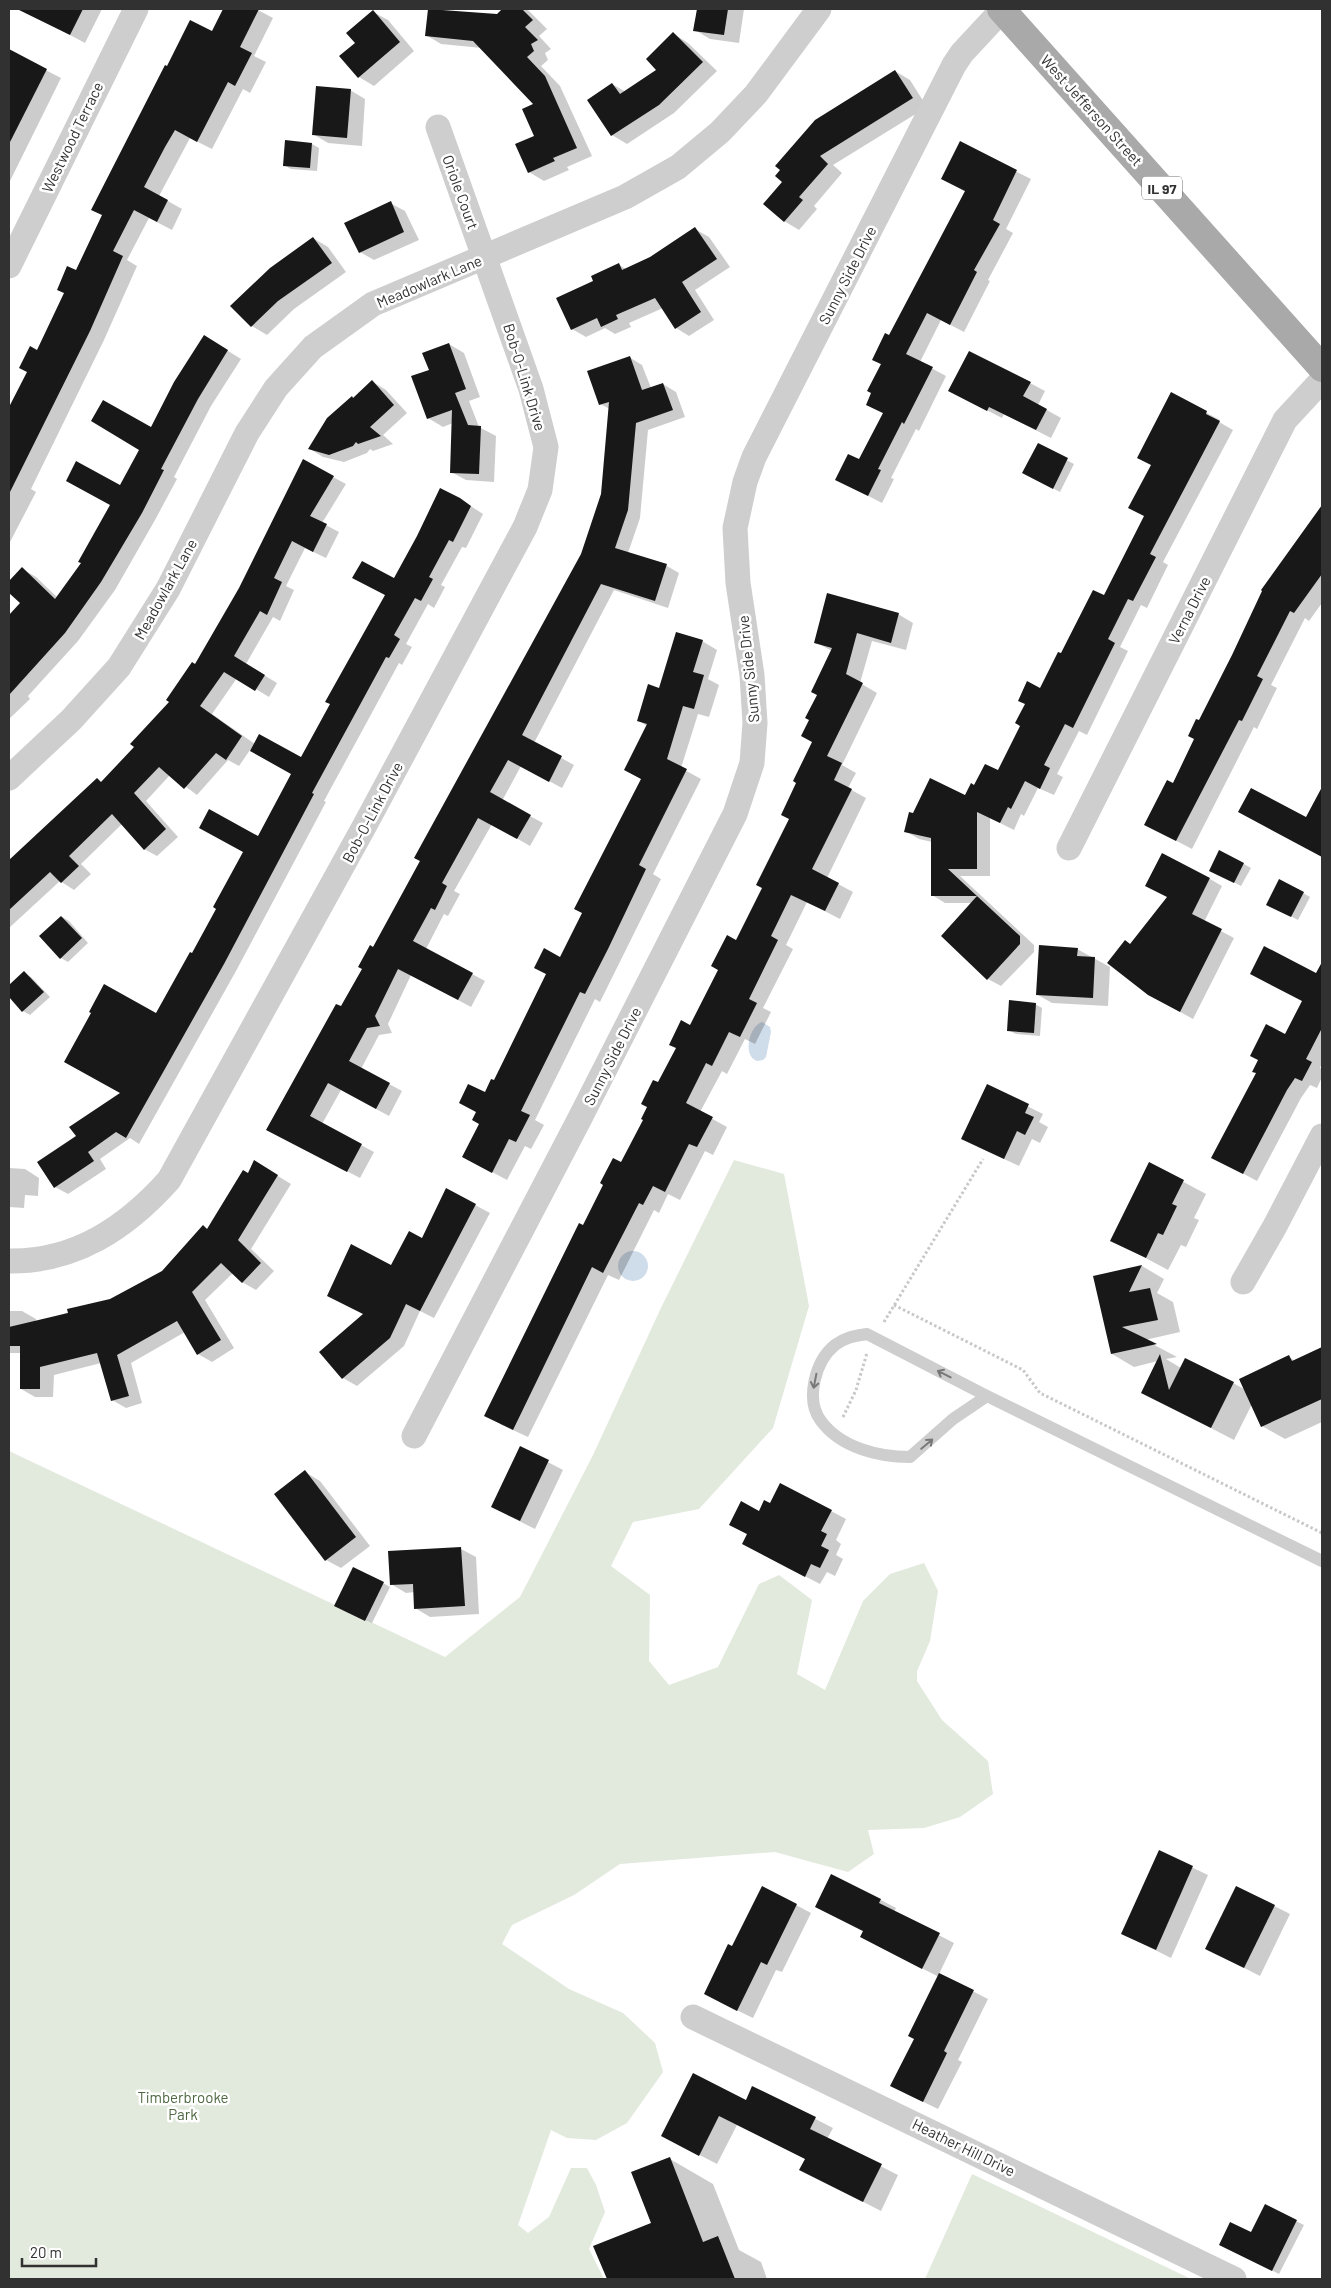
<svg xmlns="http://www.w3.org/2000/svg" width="1331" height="2288" font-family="Barlow,sans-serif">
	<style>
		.green { fill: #e2e9dd }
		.water { fill: #cfdce9 }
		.shadow { fill: #0003 }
		.building { fill: #181818 }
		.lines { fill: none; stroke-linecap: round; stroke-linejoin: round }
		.path { stroke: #c8c8c8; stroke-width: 3; stroke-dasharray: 2.5 2.5; stroke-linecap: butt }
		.service { stroke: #cecece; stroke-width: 12 }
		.minor { stroke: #cecece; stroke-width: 25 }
		.primary { stroke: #a9a9a9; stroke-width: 28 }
		.oneway { stroke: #787878 }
		.labels { text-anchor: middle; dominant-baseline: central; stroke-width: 5; stroke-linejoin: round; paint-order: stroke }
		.shield { fill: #fff; stroke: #6f6f6f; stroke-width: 1 }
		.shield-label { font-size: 14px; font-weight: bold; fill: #313131 }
		.street-label { font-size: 15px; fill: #313131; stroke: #fff }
		.park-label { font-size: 15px; fill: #4f6842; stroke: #fff }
	</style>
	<rect width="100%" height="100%" fill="#fff"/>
	<!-- green -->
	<g class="green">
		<polygon points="734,1160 784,1174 809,1306 773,1428 699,1509 633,1522 611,1566 650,1595 649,1661 669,1685 718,1667 759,1584 779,1575 812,1600 797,1674 825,1690 863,1601 890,1574 924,1563 938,1591 930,1641 917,1671 917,1681 942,1720 988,1761 993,1794 960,1817 924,1828 868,1830 874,1854 848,1872 775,1852 620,1864 574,1895 512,1925 502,1944 569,1989 623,2013 655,2043 663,2072 627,2123 596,2140 567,2138 551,2130 518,2225 528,2233 549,2217 571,2168 587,2168 596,2185 605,2212 589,2249 604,2279 9,2279 9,1451 445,1657 520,1597 593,1455 660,1310"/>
		<polygon points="972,2174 1191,2279 925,2279"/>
	</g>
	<!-- water -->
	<g class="water">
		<path d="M762 1022 770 1027 771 1032 766 1057 763 1060 757 1061C742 1056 749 1026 762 1022Z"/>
		<circle cx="633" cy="1266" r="15"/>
	</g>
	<!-- shadow -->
	<g class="shadow">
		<polygon points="42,9 102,9 85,43 38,18"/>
		<polygon points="225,9 256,9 273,18 254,56 266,62 250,93 243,89 212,149 190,138 159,196 182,209 172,230 149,218 127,260 137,266 104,340 31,489 36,492 9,544 9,410 77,272 168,68 212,33"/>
		<polygon points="429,9 497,15 504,9 527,9 547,29 539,36 551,49 545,53 548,60 541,66 560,86 592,156 567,167 569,170 544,181 529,172 535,137 535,104 482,48 441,44 426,35"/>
		<polygon points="698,9 744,9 739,43 710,39 695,30"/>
		<polygon points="373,12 388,20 414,51 374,86 359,77"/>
		<polygon points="674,34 688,43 717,71 674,113 627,144 612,135 612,84 626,92 658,70"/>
		<polygon points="9,51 61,78 9,183"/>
		<polygon points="895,71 910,80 927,107 833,165 842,173 814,206 817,209 799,230 784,221 784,182"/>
		<polygon points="350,90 365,99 362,146 328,143 313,134"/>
		<polygon points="960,143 1031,179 1006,229 1013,233 988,280 990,281 964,332 941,320 920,362 946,376 919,431 916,429 891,478 894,479 882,503 851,487 860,461 884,414 867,405 882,365 873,360 890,336 966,192 942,179"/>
		<polygon points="312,144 319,148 317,171 291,169 284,165"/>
		<polygon points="390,203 405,211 419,240 374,260 360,252"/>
		<polygon points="695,229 709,237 730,267 695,290 714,320 689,336 676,328 663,308 629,323 631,327 615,334 605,328 586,337 572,329 595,282 619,265 626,269 650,258"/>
		<polygon points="313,238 328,247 346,272 294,309 267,335 252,326 232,306"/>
		<polygon points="217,344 241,359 211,406 174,477 177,479 155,520 115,590 78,641 28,696 30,699 9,719 9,617 21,603 9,591 9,583 22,569 36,577 58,598 83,563 151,429"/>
		<polygon points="449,344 464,353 480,397 469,401 479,427 496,436 494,482 466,480 451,472 453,423 443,427 428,418 430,371"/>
		<polygon points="629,357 642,365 651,388 663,384 676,392 685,417 648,430 640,518 628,553 667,566 679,573 668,608 614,590 534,743 574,765 562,788 521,766 502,801 543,823 530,846 492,824 454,891 460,894 448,916 444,914 426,949 485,981 471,1007 411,975 388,1024 392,1033 379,1035 361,1069 402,1091 389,1116 341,1090 322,1124 374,1152 360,1178 281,1137 342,1008 582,554 602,494 610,409 600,404"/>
		<polygon points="373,382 386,390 407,413 383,435 393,444 373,451 370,449 367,453 344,462 323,457 310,449 352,397 354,399"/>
		<polygon points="1030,383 1045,391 1038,405 1061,418 1051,438 1004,414 1002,418 965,399"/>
		<polygon points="1171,394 1220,420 1219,422 1233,430 1163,562 1168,565 1147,608 1141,605 1120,647 1128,651 1087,735 1079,731 1057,774 1063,777 1054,795 1038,788 1024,816 1021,814 1014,830 990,818 990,876 960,876 1034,945 1034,952 1001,986 988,979 973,903 945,903 932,895 932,842 919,839 905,831 914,814 965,797 975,787 998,772 1041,689 1062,655 1104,597 1145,516 1152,465"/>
		<polygon points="1038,445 1074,464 1060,492 1031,477"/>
		<polygon points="303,461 346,484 322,523 339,532 326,558 305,548 286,586 294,590 280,621 273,617 246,664 277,683 269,697 237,678 212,714 255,744 301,758 331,704 394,580 460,499 483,514 466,548 462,547 441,585 445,587 434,608 428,604 406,644 412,647 402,665 399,663 324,801 326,802 236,971 139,1144 130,1138 100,1159 106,1169 68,1194 55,1187 77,1136 122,1093 157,1015 192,955 293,774 250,750 239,766 228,760 197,795 170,775 146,801 178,837 157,856 144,849 122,824 81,864 91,874 74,890 60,881 9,928 9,861 97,780 102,783 136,747 171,702 195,665 240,589"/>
		<polygon points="1318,513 1322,516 1322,603 1309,621 1305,618 1271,685 1277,688 1257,729 1254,727 1192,849 1146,825 1173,784 1195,739 1199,722"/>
		<polygon points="898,614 913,623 906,650 872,641 860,683 877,693 842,765 856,773 848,788 866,798 827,878 853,892 840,919 807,902 786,945 793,949 763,1008 771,1012 755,1044 745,1039 727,1074 722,1071 700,1112 727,1127 713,1155 705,1151 680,1200 668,1194 659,1213 654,1210 619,1280 608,1275 528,1437 500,1424 583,1227 622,1164 644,1120 659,1084 737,941 763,888 790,819 798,783 813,742 810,720 832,651 815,642"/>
		<polygon points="702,641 717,650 708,679 719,685 709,717 698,714 681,768 701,779 653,874 661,879 600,1002 595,999 535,1120 544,1125 531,1149 525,1146 507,1180 479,1165 480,1124 485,1093 494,1082 584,913 642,779 647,726 639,721 660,689"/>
		<polygon points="1322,789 1322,856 1240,812 1307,818"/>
		<polygon points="1244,864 1251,868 1241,886 1218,874"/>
		<polygon points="1210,879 1222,886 1204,922 1234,938 1193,1019 1162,1002 1131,945"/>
		<polygon points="1303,893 1310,897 1298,920 1275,908"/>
		<polygon points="62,917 69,921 88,943 68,962 61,958"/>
		<polygon points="1077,949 1110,967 1108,1006 1052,1003 1038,995"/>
		<polygon points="1322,967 1322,1063 1320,1068 1322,1069 1322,1077 1317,1088 1310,1085 1301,1098 1257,1181 1227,1165 1286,1036"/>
		<polygon points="24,973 31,977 50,997 30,1015 23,1011 9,995 9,987"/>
		<polygon points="1035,1004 1042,1008 1040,1036 1016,1034 1008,1030"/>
		<polygon points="987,1086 1043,1114 1039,1122 1048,1127 1040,1143 1032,1139 1019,1166 978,1147"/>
		<polygon points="1150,1164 1206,1194 1194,1218 1199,1220 1186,1247 1181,1245 1168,1270 1112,1240"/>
		<polygon points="9,1168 25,1169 39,1178 38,1196 25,1195 24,1208 9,1207"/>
		<polygon points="268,1170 291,1184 251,1249 274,1271 256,1290 242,1282 233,1273 205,1300 234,1348 212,1362 198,1354 185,1332 131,1363 142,1403 126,1408 112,1400 101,1363 54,1375 53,1397 35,1397 21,1389 22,1353 9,1353 9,1311 22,1311 36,1319 36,1322 110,1300 163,1272 203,1227 209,1230 248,1174"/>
		<polygon points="447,1190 490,1213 434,1318 420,1311 404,1346 357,1386 343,1378 321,1352 365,1315 391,1267 422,1239"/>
		<polygon points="1142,1266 1164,1279 1157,1293 1173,1302 1180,1332 1145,1340 1177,1357 1166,1359 1181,1368 1233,1383 1246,1390 1289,1357 1295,1361 1312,1353 1322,1359 1322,1422 1285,1439 1262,1426 1252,1404 1234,1440 1143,1393 1158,1361 1134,1367 1112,1354 1094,1277"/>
		<polygon points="521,1448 563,1470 535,1529 507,1515"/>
		<polygon points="305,1472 320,1481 370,1546 341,1568 326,1560"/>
		<polygon points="771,1505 831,1511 846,1519 836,1540 841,1544 836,1555 843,1559 835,1576 827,1572 820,1584 758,1552 748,1535 730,1525 759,1512"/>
		<polygon points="461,1549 476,1557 479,1614 430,1617 415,1608 415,1592 406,1593 391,1584"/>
		<polygon points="383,1583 390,1587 372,1623 343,1609"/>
		<polygon points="1159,1852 1208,1875 1171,1958 1123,1934"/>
		<polygon points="832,1875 881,1900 896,1908 894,1912 954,1943 939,1974 988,1999 958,2060 962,2062 938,2109 907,2094 915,2039 939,1977 876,1945 864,1932 816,1907"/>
		<polygon points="1237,1887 1290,1914 1260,1976 1207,1949"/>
		<polygon points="796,1905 811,1913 782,1972 776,1970 753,2018 720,2002 733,1948"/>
		<polygon points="753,2087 833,2128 827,2139 898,2175 881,2211 801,2170 806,2159 737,2125 717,2164 663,2136 746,2101"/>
		<polygon points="670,2159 713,2184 739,2250 761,2262 767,2279 608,2279 595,2246 652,2224"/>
		<polygon points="1266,2206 1304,2225 1279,2274 1228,2248 1251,2234"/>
	</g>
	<!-- building -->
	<g class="building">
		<polygon points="17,9 83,9 70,35"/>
		<polygon points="223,9 259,9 240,47 252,53 235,86 228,82 197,142 175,130 165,147 144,187 168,200 157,222 134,210 113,251 123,256 90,331 9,494 9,407 27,372 19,368 30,346 37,350 64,293 57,290 67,266 76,270 102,215 91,210 165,65 167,66 190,20 212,31"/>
		<polygon points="428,9 497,14 502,9 522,9 533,20 525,27 538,40 531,44 534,51 527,57 545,76 577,148 553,158 555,161 528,173 515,144 534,136 522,109 533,104 473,41 425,36"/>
		<polygon points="697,9 728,9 724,35 693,31"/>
		<polygon points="373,10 400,42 358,78 339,56 355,43 346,33"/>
		<polygon points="673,32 703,62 659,105 611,136 587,100 612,83 620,94 656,70 646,59"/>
		<polygon points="9,49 47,69 9,144"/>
		<polygon points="895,70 913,98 820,156 828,164 799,197 803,200 784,222 763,204 782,182 775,176 780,170 775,166 815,120"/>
		<polygon points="316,86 351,89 347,138 312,135"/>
		<polygon points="285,140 312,143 310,168 283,166"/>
		<polygon points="960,141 1017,170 993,220 1000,224 974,270 977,272 950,325 927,313 906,354 933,367 904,424 902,422 878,469 881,470 868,496 835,480 848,454 859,459 883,413 866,405 871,393 867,391 881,364 872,360 885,333 889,335 965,191 941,179"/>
		<polygon points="391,201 404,232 359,253 344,223"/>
		<polygon points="695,227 717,259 682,282 701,312 675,329 655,298 616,315 618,319 601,327 597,318 571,330 556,298 593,281 591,276 619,263 622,270 650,257"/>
		<polygon points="313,237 332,263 278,301 251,327 230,306 270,268"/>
		<polygon points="204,335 228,350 198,399 161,469 164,470 142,513 101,582 65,633 9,695 9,615 20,603 9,593 9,581 22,567 55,599 81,563 78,562 110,505 66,481 76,461 120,485 139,450 91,421 103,400 151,427 174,382"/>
		<polygon points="449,343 466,389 455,393 468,425 481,426 479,474 450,473 452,410 427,419 411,376 429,370 422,353"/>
		<polygon points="969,351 1031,382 1023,396 1047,409 1036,430 989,407 987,411 948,391"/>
		<polygon points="630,356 642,390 663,383 673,410 636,423 628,510 615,548 667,564 655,601 601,584 522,735 562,756 549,782 508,760 490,792 531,815 517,839 478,818 442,883 447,886 435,910 431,908 413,941 473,973 458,1000 398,969 375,1016 380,1026 367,1028 349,1061 390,1083 376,1109 328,1083 310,1116 362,1144 347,1172 266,1130 336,1004 341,1006 362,969 358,967 370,945 373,947 420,861 414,858 581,554 601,494 609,402 599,405 587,371"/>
		<polygon points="372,380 394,405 370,427 381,436 358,444 356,442 353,446 329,455 308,449 327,418 352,396 353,398"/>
		<polygon points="1171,392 1207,411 1206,414 1220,421 1150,554 1156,557 1133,601 1128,599 1108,639 1115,643 1073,728 1065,724 1044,765 1050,768 1040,789 1025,781 1011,809 1008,807 1000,823 977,812 977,869 948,869 1020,936 1020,944 987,980 941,936 977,896 931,896 931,838 904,832 909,812 913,813 930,778 965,795 971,783 974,785 985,764 998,770 1020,726 1015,723 1025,704 1018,701 1027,681 1040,688 1058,652 1061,653 1093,590 1104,595 1144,516 1128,508 1151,465 1137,458"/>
		<polygon points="1038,443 1068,458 1053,489 1022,473"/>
		<polygon points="303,459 334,476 310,516 327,524 313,552 292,541 274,578 282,582 267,615 260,611 234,656 265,675 255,691 224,672 200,706 242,736 226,760 216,753 184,789 159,767 134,793 166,829 144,850 112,814 69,856 79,866 61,883 50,872 9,910 9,860 97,778 101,782 134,747 130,744 169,702 166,700 192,662 195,664 239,588"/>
		<polygon points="440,488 460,498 471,506 453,542 449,540 429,577 433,579 421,601 415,598 394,635 400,639 389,658 386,657 312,793 314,794 224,964 126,1138 116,1132 88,1152 94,1161 54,1188 37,1162 76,1136 69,1127 120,1093 64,1062 91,1013 89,1012 104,984 156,1013 190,952 192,953 216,909 213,907 243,852 199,828 209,809 258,836 291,774 250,751 259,734 301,757 330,704 325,702 385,595 352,578 362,561 394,578 417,536"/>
		<polygon points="1322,505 1322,574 1294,613 1290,611 1257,676 1263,679 1242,721 1239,720 1176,841 1144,825 1167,780 1173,783 1194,739 1188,736 1196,719 1199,720 1232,655 1262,591 1261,590"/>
		<polygon points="827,593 899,613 891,643 857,633 846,674 863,683 827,756 842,763 834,780 852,789 812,869 839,883 825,911 791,895 771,936 778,940 749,999 757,1003 740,1037 729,1032 712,1066 706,1063 686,1103 713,1117 697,1147 689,1144 665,1192 653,1186 643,1205 639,1203 603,1273 592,1267 513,1430 484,1416 579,1223 583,1225 603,1185 600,1183 613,1158 621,1162 643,1120 641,1119 647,1107 641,1104 653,1080 658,1082 676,1048 669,1045 681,1020 690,1025 718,970 711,966 727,935 736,940 762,888 756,885 789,819 781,815 796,783 793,781 812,742 801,736 809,720 805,718 817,695 811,692 832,648 814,643"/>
		<polygon points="676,632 703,640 693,672 704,675 694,709 683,706 667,759 687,769 639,865 646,869 608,949 585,994 580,992 521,1111 530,1115 516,1142 509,1139 492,1173 462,1157 479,1124 472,1120 476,1112 459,1103 468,1084 485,1092 491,1079 494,1080 546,974 534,968 544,948 560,957 582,913 574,909 641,779 624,770 647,724 637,721 648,684 659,688"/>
		<polygon points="1322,787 1322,857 1238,812 1251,788 1306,817"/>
		<polygon points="1219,850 1244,863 1234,883 1209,871"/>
		<polygon points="1162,853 1210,878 1192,914 1222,929 1180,1012 1148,995 1107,963 1125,940 1130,944 1167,897 1145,886"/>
		<polygon points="1279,879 1304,892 1291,917 1266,905"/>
		<polygon points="61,916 82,938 60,959 39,936"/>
		<polygon points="1039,945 1078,948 1077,956 1095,957 1093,998 1036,995"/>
		<polygon points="1264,946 1316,973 1322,962 1322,1028 1306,1059 1312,1062 1302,1081 1295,1078 1287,1090 1243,1174 1211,1158 1256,1073 1252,1072 1258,1060 1250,1056 1266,1024 1285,1034 1302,1001 1250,974"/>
		<polygon points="24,971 44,992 22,1012 9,997 9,985"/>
		<polygon points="1009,1000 1036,1003 1034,1033 1007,1031"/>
		<polygon points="987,1084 1029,1104 1025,1113 1034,1117 1025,1135 1017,1131 1004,1159 961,1139"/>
		<polygon points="254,1160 278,1175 238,1240 261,1263 242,1283 221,1263 192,1292 221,1340 197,1355 177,1321 117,1355 129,1396 111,1401 97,1353 40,1367 40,1389 20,1389 20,1346 9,1346 9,1327 68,1313 67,1309 110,1299 162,1271 203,1225 207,1229 243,1170 248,1173"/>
		<polygon points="1149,1162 1184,1180 1172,1204 1177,1206 1163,1235 1158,1233 1146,1258 1110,1241"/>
		<polygon points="446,1188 476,1204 420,1311 406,1304 390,1338 342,1379 319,1352 363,1314 327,1296 351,1244 391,1265 409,1231 422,1238"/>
		<polygon points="1142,1265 1129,1292 1150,1288 1158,1320 1122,1327 1157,1344 1111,1354 1093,1276"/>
		<polygon points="1322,1347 1322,1399 1261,1427 1239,1379 1289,1355 1292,1361"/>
		<polygon points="1160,1354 1169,1390 1185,1358 1234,1382 1211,1428 1141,1393"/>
		<polygon points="520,1446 549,1460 520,1521 491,1507"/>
		<polygon points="305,1470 356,1537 325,1561 274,1494"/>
		<polygon points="780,1483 832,1510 821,1531 827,1534 821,1546 829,1550 820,1568 811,1564 805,1577 742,1544 747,1534 729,1525 741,1501 759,1511 764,1500 770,1503"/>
		<polygon points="461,1547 465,1606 414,1609 413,1584 390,1585 388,1551"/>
		<polygon points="353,1567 384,1582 365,1621 334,1606"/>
		<polygon points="1159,1850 1193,1866 1156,1950 1121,1934"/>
		<polygon points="831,1874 881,1899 879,1903 940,1933 922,1969 860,1937 863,1931 815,1907"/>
		<polygon points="762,1886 797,1904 767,1965 761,1962 737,2011 704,1994 728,1944 732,1946"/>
		<polygon points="1236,1886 1275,1905 1244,1968 1205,1949"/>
		<polygon points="939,1973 974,1990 944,2051 947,2053 923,2102 890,2086 914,2039 908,2036"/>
		<polygon points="693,2073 746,2100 752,2086 816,2117 810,2129 882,2164 863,2202 799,2170 805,2159 719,2116 699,2156 661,2136"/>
		<polygon points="670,2157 703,2242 718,2236 735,2279 607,2279 593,2246 651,2223 631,2172"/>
		<polygon points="1265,2204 1297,2220 1272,2271 1219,2245 1230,2222 1251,2232"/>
	</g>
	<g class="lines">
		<!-- path -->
		<g class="path">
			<polyline points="894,1305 1023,1370 1040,1393 1322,1533"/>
			<polyline points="884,1322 983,1159"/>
			<polyline points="843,1417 856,1390 867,1353"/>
		</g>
		<!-- service -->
		<path class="service" d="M987 1396 953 1419 910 1457C879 1457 841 1448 821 1421 805 1400 815 1361 835 1345 845 1337 855 1336 867 1334L987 1396 1322 1561"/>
		<!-- minor -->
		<g class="minor">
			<polyline points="9,266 136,9"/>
			<polyline points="9,778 71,720 119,667 168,589 247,433 276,388 313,347 373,304 625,197 678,167 720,132 756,94 819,9"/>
			<polyline points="1069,848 1285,420 1322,380"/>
			<path d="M9 1261C75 1262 126 1228 169 1180L365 825 525 527 540 490 546 447 531 389 438 127"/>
			<polyline points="1243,1282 1275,1226 1322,1136"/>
			<polyline points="414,1436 580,1118 735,814 752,763 755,723 752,675 738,583 735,528 745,482 754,457 954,65 962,53 1002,10"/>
			<polyline points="693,2017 1234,2279"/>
		</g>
		<!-- primary -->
		<polyline class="primary" points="1001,9 1322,368"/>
	</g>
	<!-- one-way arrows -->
	<defs><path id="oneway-shaft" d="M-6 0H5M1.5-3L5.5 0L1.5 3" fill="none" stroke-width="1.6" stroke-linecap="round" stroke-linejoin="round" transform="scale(1.25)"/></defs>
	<g class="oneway">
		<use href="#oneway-shaft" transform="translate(944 1374) rotate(-153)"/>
		<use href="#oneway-shaft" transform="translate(815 1381) rotate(101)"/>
		<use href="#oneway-shaft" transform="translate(927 1444) rotate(-40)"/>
	</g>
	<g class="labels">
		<!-- shield labels -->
		<rect class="shield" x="1142" y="176.5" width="40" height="23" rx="4"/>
		<g class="shield-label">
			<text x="1162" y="188">IL 97</text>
		</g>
		<!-- street labels -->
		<g class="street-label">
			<text transform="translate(1092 110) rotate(48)">West Jefferson Street</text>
			<text transform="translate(72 137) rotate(-64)">Westwood Terrace</text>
			<text transform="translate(461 192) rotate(70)">Oriole Court</text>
			<text transform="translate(847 275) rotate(-63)">Sunny Side Drive</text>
			<text transform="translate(429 281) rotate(-23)">Meadowlark Lane</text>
			<text transform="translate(525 377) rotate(73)">Bob-O-Link Drive</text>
			<text transform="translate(165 589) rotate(-61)">Meadowlark Lane</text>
			<text transform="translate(1189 610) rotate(-63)">Verna Drive</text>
			<text transform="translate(748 669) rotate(-96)">Sunny Side Drive</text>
			<text transform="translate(372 812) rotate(-62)">Bob-O-Link Drive</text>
			<text transform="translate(612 1056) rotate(-63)">Sunny Side Drive</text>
			<text transform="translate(964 2147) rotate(26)">Heather Hill Drive</text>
		</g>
		<!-- park labels -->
		<g class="park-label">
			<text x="183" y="2097">Timberbrooke<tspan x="183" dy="17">Park</tspan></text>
		</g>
	</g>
	<!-- border -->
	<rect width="1331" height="2288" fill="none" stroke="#313131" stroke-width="20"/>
	<!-- scale -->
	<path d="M22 2258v8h74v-8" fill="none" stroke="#313131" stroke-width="2.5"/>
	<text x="30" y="2258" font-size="15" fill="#313131" stroke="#ffffff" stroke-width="4" paint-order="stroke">20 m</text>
</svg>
